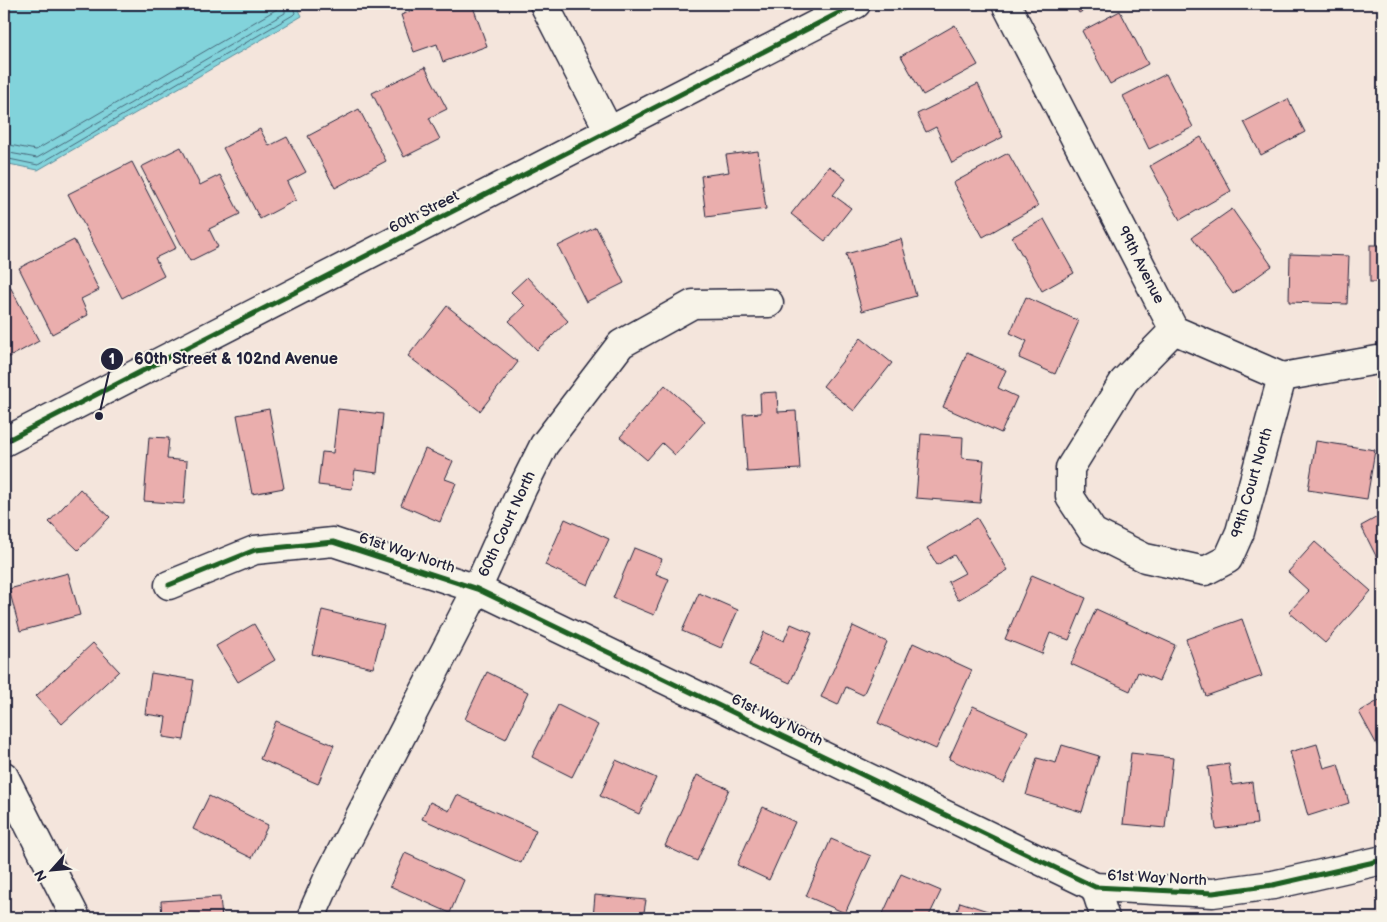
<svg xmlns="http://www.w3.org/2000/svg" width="1387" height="922" font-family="'Balsamiq Sans',sans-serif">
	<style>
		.water { fill: #82d3db; stroke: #5c8c9b }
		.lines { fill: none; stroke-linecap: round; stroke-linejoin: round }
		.shore { stroke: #48697b; stroke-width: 1 }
		.building { fill: #eaaead; stroke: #22223b }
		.minor-casing { stroke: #22223b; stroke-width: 31 }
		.minor { stroke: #f7f3e8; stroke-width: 28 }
		.cycleway-casing { stroke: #f7f3e8; stroke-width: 8 }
		.cycleway { stroke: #1b5e20; stroke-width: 5 }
		.labels { text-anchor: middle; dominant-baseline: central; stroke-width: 4; stroke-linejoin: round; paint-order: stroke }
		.street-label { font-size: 15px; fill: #22223b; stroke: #f7f3e8 }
		.leader { fill: none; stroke: #22223b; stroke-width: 2 }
		.callout-dot { fill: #22223b; stroke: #f7f3e8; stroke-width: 2 }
		.mark-label { font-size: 15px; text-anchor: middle; font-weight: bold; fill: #fff }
		.callout-label { font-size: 16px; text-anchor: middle; font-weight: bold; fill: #22223b; stroke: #f7f3e8; stroke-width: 4; stroke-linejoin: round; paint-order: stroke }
	</style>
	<rect width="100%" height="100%" fill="#f4e5dc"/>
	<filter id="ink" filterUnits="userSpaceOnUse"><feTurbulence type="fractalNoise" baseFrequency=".02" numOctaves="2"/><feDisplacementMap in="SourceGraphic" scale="10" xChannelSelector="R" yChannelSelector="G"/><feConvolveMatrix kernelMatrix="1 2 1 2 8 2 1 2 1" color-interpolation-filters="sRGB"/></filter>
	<g filter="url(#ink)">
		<!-- water -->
		<polygon class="water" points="4,4 296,4 302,16 38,170 4,163"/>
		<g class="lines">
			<!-- shore -->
			<g class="shore">
				<polyline points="4,144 36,150 277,9 278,4"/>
				<polyline points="4,152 37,158 285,13 285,4"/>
				<polyline points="4,158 38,165 293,15 295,13 292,4"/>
			</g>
		</g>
		<!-- building -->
		<g class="building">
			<polygon points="430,4 472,4 487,46 443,62 437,44 414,52 401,15"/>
			<polygon points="1074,4 1096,4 1079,13"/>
			<polygon points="1120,11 1148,64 1110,84 1082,31"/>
			<polygon points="955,25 978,65 923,95 901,56"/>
			<polygon points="425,67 447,109 429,118 440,139 404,157 372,93"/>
			<polygon points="1166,74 1193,127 1149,149 1123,96"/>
			<polygon points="978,84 1003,137 952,163 936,127 926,132 917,114"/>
			<polygon points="1288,99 1305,132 1261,155 1244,122"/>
			<polygon points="359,109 386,161 335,188 308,136"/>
			<polygon points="260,129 269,146 287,137 306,172 287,182 296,200 260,219 223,148"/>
			<polygon points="1201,137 1231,191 1180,220 1150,166"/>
			<polygon points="181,147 200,185 220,175 240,214 209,229 218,247 190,261 141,167"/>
			<polygon points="758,151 766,209 706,217 701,176 729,172 726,155"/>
			<polygon points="1008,153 1038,206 983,237 953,183"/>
			<polygon points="132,162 176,248 155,258 164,276 122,298 68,194"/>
			<polygon points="829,166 846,179 833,195 851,208 825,241 791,214"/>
			<polygon points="1232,209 1272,266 1233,294 1192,237"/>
			<polygon points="1044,219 1074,273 1042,291 1012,237"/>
			<polygon points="596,227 624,283 586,302 558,246"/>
			<polygon points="901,239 916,296 862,311 846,254"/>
			<polygon points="74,240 99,290 81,299 88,315 52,334 19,268"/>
			<rect x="1370" y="245" width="13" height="37"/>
			<polygon points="1290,254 1349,256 1347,304 1289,302"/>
			<polygon points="527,277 568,321 537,350 509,321 525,306 511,292"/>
			<polygon points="6,279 39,341 4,360 4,280"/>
			<polygon points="1026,297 1079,321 1055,374 1019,358 1027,341 1010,333"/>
			<polygon points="447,306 518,362 480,411 408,356"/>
			<polygon points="861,338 892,363 854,411 823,386"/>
			<polygon points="967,353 1006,370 998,388 1017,397 1001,433 943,407"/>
			<polygon points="665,385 705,421 675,455 662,443 647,460 620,437"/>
			<polygon points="777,392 778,412 796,411 800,469 747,472 743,414 761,413 760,393"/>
			<polygon points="269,409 284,488 252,494 237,415"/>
			<polygon points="338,409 383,414 377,473 355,470 352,489 318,485 322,452 333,453"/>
			<polygon points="921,434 963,437 962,458 984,460 980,503 916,498"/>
			<polygon points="149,437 169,438 167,459 187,461 184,504 144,501"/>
			<polygon points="1316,441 1375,450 1367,499 1308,490"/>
			<polygon points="425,449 453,461 445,479 456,483 440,522 401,505"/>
			<polygon points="80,489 110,517 78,550 49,522"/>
			<polygon points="1383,514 1383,570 1361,526"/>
			<polygon points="977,518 1008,570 958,600 948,582 965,573 954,555 937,565 927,548"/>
			<polygon points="565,519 609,539 588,585 545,565"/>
			<polygon points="1315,542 1371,591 1325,643 1289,612 1309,591 1288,572"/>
			<polygon points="634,548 662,559 656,574 669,579 654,615 613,598"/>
			<polygon points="68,573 80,615 20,631 9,589"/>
			<polygon points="1032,575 1086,598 1069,640 1050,633 1042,654 1005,639"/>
			<polygon points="699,593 738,610 721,648 682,631"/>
			<polygon points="1096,609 1175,645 1159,681 1138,672 1130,691 1071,664"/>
			<polygon points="322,610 384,625 373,668 312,654"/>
			<polygon points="1242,619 1262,676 1206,696 1186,639"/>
			<polygon points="254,624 275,660 238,682 216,646"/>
			<polygon points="791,624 812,633 790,683 749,665 764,632 784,641"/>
			<polygon points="853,626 887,642 863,695 846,687 838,705 821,697"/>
			<polygon points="93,643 119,671 62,724 36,696"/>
			<polygon points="913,643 972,670 936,749 878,723"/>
			<polygon points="487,672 528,692 506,739 465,719"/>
			<polygon points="151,673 194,680 184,740 163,737 166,717 145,714"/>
			<polygon points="1383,698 1383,756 1359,712"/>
			<polygon points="558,705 598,725 572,777 532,757"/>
			<polygon points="973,706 1028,731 1004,783 949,759"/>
			<polygon points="276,721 334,745 318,784 260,759"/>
			<polygon points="1317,744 1324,768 1338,764 1349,803 1308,816 1290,752"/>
			<polygon points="1062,745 1099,756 1082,812 1026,795 1037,758 1056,763"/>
			<polygon points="1131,753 1173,758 1165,828 1123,824"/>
			<polygon points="616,760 656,778 639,814 600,796"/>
			<polygon points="1229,764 1232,785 1252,782 1257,824 1216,829 1208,767"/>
			<polygon points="697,775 729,789 697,861 665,846"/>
			<polygon points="457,795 536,830 521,863 422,819 430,802 449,811"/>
			<polygon points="209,796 268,825 252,858 193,829"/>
			<polygon points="763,807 795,822 769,880 737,865"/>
			<polygon points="831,839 871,856 845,913 806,896"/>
			<polygon points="405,853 464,880 450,913 390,886"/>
			<polygon points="901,874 941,891 928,918 881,918"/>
			<polygon points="595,895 646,900 643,918 593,918"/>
			<polygon points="220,897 222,918 162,918 161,901"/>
			<polygon points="960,902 1009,918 955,918"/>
		</g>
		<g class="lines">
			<defs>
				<g id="minor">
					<polyline points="544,4 609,131"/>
					<polyline points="1006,4 1174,330 1282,377 1383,359"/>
					<polyline points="1174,330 1124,381 1070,468 1070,497 1093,532 1145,558 1205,571 1228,559 1240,532 1282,377"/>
					<polyline points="4,442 856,4"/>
					<polyline points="169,585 255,550 333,542 477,589 1095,887 1213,893 1273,885 1383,860"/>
					<polyline points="4,776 76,918"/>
					<polyline points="1095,887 1105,918"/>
					<polyline points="315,918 314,910 330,874 477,589 523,487 544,445 621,344 693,304 769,303"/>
				</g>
			</defs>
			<!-- minor casing -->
			<use href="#minor" class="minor-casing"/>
			<!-- minor -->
			<use href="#minor" class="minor"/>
			<defs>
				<g id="cycleway">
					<polyline points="4,442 856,4"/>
					<polyline points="169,585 255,550 333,542 477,589 1095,887 1213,893 1273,885 1383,860"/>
				</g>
			</defs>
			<!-- cycleway casing -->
			<use href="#cycleway" class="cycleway-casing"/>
			<!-- cycleway -->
			<use href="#cycleway" class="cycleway"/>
		</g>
	</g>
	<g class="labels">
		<!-- street labels -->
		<g class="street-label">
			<text transform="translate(424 212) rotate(-27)">60th Street</text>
			<text transform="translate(1141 265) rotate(63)">99th Avenue</text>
			<text transform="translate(1252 483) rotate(-74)">99th Court North</text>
			<text transform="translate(507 524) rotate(-65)">60th Court North</text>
			<text transform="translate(407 553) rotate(18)">61st Way North</text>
			<text transform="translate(777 720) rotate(26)">61st Way North</text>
			<text transform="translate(1157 878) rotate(3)">61st Way North</text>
		</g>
	</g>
	<!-- callouts -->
	<path class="leader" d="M99 416L112 359"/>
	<g class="callout-dot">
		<circle cx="99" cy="416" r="5"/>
		<circle cx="112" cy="359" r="12"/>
	</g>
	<g class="mark-label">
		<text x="112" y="364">1</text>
	</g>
	<g class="callout-label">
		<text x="236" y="364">60th Street &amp; 102nd Avenue</text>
	</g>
	<!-- margin -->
	<rect width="1387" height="922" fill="none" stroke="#f7f3e8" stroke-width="20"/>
	<rect x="10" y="10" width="1367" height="902" fill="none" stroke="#22223b" stroke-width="2" filter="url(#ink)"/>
	<!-- north arrow -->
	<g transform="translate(52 870) rotate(243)" stroke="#f7f3e8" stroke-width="4" paint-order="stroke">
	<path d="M0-4L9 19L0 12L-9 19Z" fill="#22223b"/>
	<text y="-8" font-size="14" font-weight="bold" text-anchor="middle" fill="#22223b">N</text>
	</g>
</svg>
